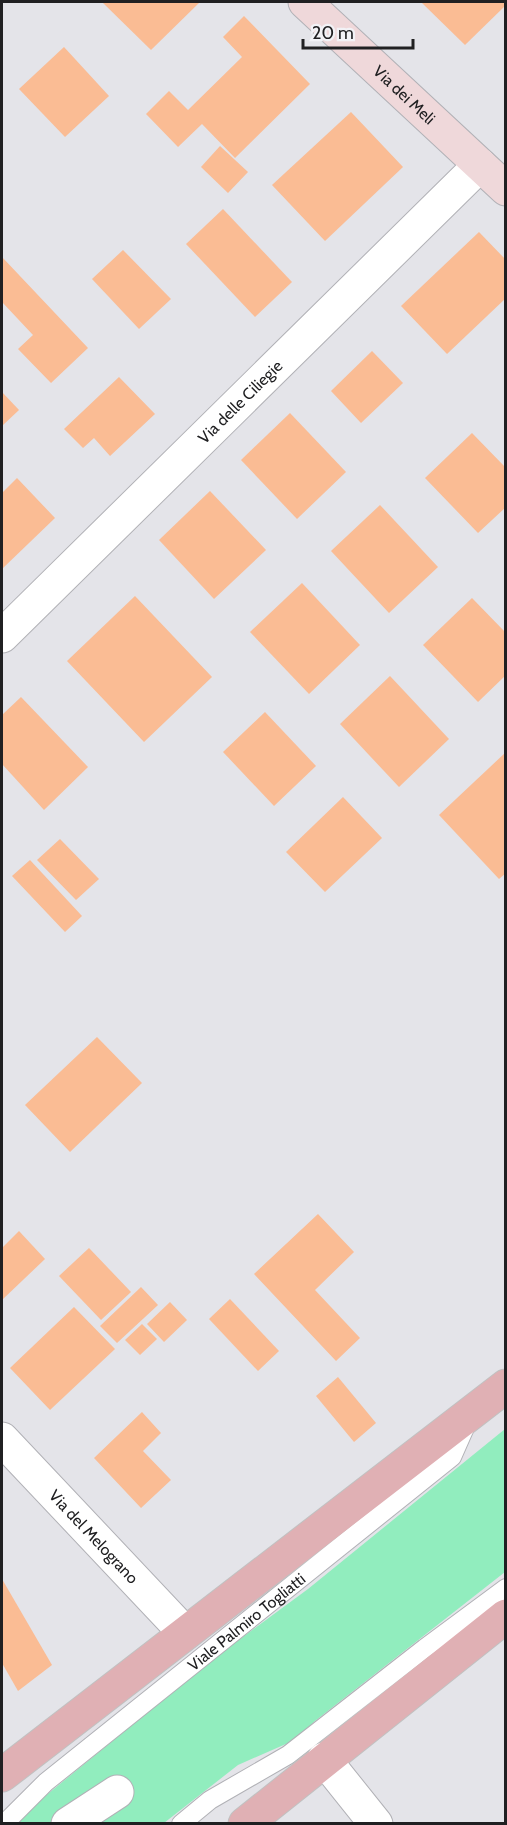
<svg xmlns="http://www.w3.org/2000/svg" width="507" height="1825" font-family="Cabin,sans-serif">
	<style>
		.green { fill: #91edbe }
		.building { fill: #fabc94 }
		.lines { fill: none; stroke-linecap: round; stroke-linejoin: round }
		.lane-casing { stroke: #b1b1b6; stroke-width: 20 }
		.street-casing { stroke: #b1b1b6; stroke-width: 35 }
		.secondary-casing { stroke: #b1b1b6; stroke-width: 35 }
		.primary-casing { stroke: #c1c1c1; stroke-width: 35 }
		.lane { stroke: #fff; stroke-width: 18 }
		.street { stroke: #fff; stroke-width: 33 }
		.secondary { stroke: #efd8da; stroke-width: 33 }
		.primary { stroke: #e0b0b4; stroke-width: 33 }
		.labels { text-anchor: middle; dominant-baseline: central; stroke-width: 4.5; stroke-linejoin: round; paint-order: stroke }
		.street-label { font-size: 16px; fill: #202022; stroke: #f2f2f6 }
	</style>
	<rect width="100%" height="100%" fill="#e4e4e9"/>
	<!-- green -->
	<polygon class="green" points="505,1429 505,1572 315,1721 295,1740 238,1765 164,1823 11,1824 209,1662 308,1589"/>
	<!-- building -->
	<g class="building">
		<polygon points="102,2 200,2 151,50"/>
		<polygon points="421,2 506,2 506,5 465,45"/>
		<polygon points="244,16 310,84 235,158 202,124 178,147 146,114 169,91 188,110 242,57 223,37"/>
		<polygon points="64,47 109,96 65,137 19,89"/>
		<polygon points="351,112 403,167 325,241 272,185"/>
		<polygon points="220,146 248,172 228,193 201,167"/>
		<polygon points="223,209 292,282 255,317 186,244"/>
		<polygon points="479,232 506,260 506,298 447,354 401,306"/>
		<polygon points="123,250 171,299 139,329 92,279"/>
		<polygon points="2,257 88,348 51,383 18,349 33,335 2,302"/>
		<polygon points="372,351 403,383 361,423 331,391"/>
		<polygon points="119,377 155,414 110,456 94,438 83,448 64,429"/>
		<polygon points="2,392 19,410 2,426"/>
		<polygon points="290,413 346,472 297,519 241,460"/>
		<polygon points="472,433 506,468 506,507 478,533 425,478"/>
		<polygon points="17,478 55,518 2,569 2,493"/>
		<polygon points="210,491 266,550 214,599 159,540"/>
		<polygon points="380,505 438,567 389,613 331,551"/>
		<polygon points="302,583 360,645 309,694 250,632"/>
		<polygon points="135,596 212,677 144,742 67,661"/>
		<polygon points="472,598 506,633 506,675 478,702 423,645"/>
		<polygon points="390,676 449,739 399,787 340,724"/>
		<polygon points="21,697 88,767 44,810 2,764 2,715"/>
		<polygon points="265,712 316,766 274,806 223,752"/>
		<polygon points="506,752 506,873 499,879 439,815"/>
		<polygon points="343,797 382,838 325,892 286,852"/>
		<polygon points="60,839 99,879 76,900 37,860"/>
		<polygon points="30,860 82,916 65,932 12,876"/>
		<polygon points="97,1037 142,1083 70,1152 25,1105"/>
		<polygon points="318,1214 354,1252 315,1290 360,1338 336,1361 254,1274"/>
		<polygon points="19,1231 45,1259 2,1300 2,1248"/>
		<polygon points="89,1248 131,1292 101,1320 59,1276"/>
		<polygon points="141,1287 158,1305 117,1343 100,1326"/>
		<polygon points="230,1299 279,1351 258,1371 209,1319"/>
		<polygon points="170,1302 187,1320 164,1342 147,1324"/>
		<polygon points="74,1307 115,1349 50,1410 10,1368"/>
		<polygon points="142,1324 157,1339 140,1355 125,1340"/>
		<polygon points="338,1377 376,1423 354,1442 316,1396"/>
		<polygon points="142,1412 161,1433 143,1451 171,1480 141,1508 94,1458"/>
		<polygon points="2,1579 52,1665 18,1691 2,1663"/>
	</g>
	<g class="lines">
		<defs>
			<g id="lane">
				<path id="s1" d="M4 1824 46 1782 452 1457 467 1423"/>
				<polyline points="181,1824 210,1800 288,1755 425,1648 506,1588"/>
			</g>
			<g id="street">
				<path id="s2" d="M2 636 480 165"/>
				<path id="s3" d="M2 1439 185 1633"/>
				<polyline points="324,1759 376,1824"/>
				<polyline points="68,1824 117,1792"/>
			</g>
			<g id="secondary">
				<path id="s4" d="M305 2 506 189"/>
			</g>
			<g id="primary">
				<polyline points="2,1775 506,1386"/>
				<polyline points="245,1824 506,1616"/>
			</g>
		</defs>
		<!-- lane casing -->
		<use href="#lane" class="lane-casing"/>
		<!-- street casing -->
		<use href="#street" class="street-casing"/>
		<!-- secondary casing -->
		<use href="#secondary" class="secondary-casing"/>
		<!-- primary casing -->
		<use href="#primary" class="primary-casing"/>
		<!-- lane -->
		<use href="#lane" class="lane"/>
		<!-- street -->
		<use href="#street" class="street"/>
		<!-- secondary -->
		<use href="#secondary" class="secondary"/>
		<!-- primary -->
		<use href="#primary" class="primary"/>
	</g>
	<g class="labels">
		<!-- street labels -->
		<g class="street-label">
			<text stroke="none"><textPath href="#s4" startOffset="136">Via dei Meli</textPath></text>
			<text stroke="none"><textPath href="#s2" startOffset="334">Via delle Ciliegie</textPath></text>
			<text stroke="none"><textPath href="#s3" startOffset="134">Via del Melograno</textPath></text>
			<text stroke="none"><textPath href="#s1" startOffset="316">Viale Palmiro Togliatti</textPath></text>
		</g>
	</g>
	<!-- border -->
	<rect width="507" height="1825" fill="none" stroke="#202022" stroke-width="6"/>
	<!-- scale -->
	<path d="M303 39v9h110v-9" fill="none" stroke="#202022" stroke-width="3"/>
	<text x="312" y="39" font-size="18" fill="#202022" stroke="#f2f2f6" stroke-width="4.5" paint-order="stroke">20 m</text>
</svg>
